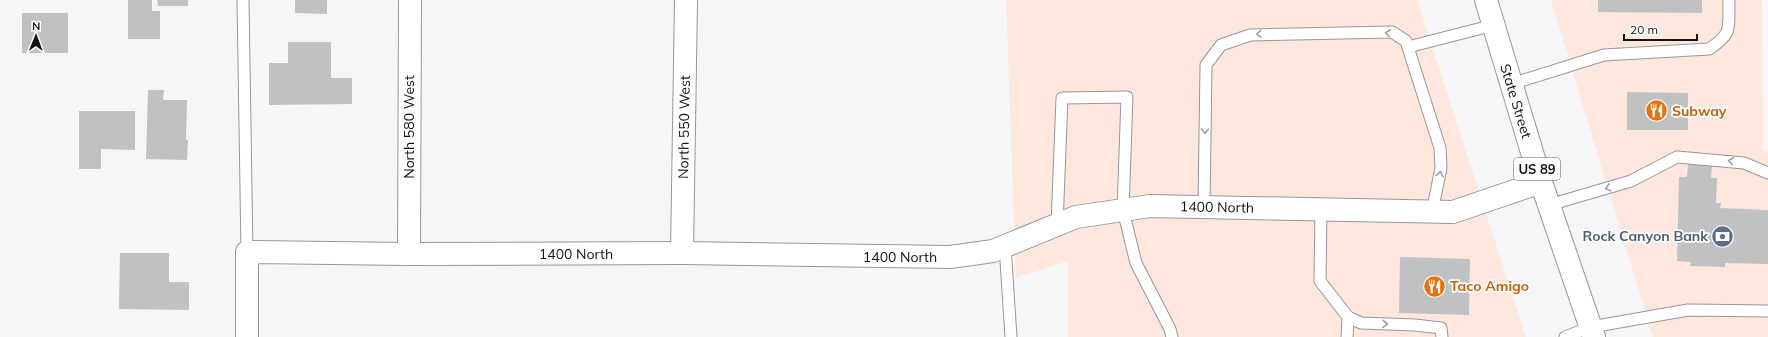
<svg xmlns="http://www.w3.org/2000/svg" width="1768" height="337" font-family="Mulish,sans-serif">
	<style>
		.commercial { fill: #fee7dc }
		.building { fill: #c0c1c3 }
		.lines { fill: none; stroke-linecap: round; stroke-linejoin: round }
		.service-casing { stroke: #969799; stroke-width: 13 }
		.minor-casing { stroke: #969799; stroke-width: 24 }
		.primary-casing { stroke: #969799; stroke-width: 24 }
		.service { stroke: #fff; stroke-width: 11 }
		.minor { stroke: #fff; stroke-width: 22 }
		.primary { stroke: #fff; stroke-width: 22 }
		.oneway { stroke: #a0a0a1 }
		.labels { text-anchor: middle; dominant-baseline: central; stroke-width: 3.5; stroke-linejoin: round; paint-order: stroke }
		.shield { fill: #fff; stroke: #59595a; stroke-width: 1 }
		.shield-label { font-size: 13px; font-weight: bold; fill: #121213 }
		.street-label { font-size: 14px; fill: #121213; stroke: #fff }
		.food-label { font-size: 14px; font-weight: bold; fill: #c56008; stroke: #fff; text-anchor: start }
		.service-label { font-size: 14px; font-weight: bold; fill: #4e5e75; stroke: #fff; text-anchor: end }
	</style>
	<rect width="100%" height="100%" fill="#f6f6f9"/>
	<!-- commercial -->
	<g class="commercial">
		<polygon points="1006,0 1417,0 1526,337 1068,337 1068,261 1016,278"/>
		<polygon points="1551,0 1762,0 1763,151 1768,151 1768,337 1653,337"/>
	</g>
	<!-- building -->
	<g class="building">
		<polygon points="128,0 152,0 152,11 160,11 160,39 128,39"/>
		<polygon points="157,0 188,0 188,6 158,6"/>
		<polygon points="295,0 327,0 327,14 295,13"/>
		<polygon points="1598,0 1702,0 1702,13 1598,12"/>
		<rect x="22" y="13" width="46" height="40"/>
		<polygon points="288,42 331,42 331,78 352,78 352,104 269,105 269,63 288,63"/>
		<polygon points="148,90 164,90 163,100 187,100 186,140 188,140 187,160 146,159"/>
		<polygon points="1627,92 1688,93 1688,130 1627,130"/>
		<polygon points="79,111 135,111 135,150 101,149 101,169 79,169"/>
		<polygon points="1688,164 1712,165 1711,178 1717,178 1716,203 1721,203 1720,208 1768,210 1768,264 1725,263 1725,267 1690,266 1691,262 1677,261 1679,177 1687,177"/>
		<polygon points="120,253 169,253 169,282 189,282 189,310 119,309"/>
		<polygon points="1400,257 1470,259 1469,315 1399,313"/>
	</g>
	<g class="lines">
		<defs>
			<g id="service">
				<polyline points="243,0 247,252"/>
				<polyline points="1408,47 1494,25"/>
				<path d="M1511 84 1604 55 1709 49C1734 33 1728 27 1729 0"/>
				<polyline points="1549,205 1631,181 1677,157 1744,163 1768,173"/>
				<polyline points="1204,207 1206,65 1221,45 1250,35 1392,32 1406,41 1440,148 1441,168 1432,212"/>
				<polyline points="1321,210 1320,281 1348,317 1347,337"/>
				<polyline points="1057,225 1062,98 1127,97 1123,210 1136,263 1170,329 1172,337"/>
				<polyline points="1005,246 1011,337"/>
				<polyline points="1348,317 1361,323 1415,325 1441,328 1442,337"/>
				<polyline points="1565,337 1591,327 1688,310 1768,311"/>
			</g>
			<g id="minor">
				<polyline points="682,253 686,0"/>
				<polyline points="409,254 410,0"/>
				<polyline points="247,337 247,252 409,254 682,253 950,257 993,251 1076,217 1150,206 1453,212 1541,182"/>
			</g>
			<polyline id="primary" points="1486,0 1541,182 1594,337"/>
		</defs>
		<!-- service casing -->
		<use href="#service" class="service-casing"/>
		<!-- minor casing -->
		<use href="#minor" class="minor-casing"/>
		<!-- primary casing -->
		<use href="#primary" class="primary-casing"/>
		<!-- service -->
		<use href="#service" class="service"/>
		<!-- minor -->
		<use href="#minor" class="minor"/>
		<!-- primary -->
		<use href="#primary" class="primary"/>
	</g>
	<!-- one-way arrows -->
	<defs><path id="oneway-chevron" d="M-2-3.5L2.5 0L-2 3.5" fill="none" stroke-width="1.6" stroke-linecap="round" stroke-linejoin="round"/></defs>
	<g class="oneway">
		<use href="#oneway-chevron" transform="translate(1388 33) rotate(-173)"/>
		<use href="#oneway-chevron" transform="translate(1259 34) rotate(179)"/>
		<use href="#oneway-chevron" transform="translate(1205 131) rotate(91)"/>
		<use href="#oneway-chevron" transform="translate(1731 161) rotate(-172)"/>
		<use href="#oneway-chevron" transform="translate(1440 174) rotate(-80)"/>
		<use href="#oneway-chevron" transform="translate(1608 188) rotate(164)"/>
		<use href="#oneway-chevron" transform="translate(1385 324) rotate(2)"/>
	</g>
	<!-- icons -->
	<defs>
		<symbol id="restaurant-disc" viewBox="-11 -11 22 22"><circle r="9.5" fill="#e8710a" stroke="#fff"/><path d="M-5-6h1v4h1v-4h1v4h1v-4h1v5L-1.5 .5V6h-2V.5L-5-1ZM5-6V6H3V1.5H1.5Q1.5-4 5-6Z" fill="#fff"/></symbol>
		<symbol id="bank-disc" viewBox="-11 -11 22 22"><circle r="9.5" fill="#5c6f8a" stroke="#fff"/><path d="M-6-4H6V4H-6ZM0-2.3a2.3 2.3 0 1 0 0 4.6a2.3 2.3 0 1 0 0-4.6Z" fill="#fff"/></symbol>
	</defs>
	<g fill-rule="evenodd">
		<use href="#restaurant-disc" x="1644" y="98" width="25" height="25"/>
		<use href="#bank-disc" x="1710" y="224" width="25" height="25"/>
		<use href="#restaurant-disc" x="1422" y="274" width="25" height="25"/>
	</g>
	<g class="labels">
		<!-- shield labels -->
		<rect class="shield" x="1514" y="158" width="46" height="22" rx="3"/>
		<g class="shield-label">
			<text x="1537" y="169">US 89</text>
		</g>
		<!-- street labels -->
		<g class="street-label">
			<text transform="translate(1516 101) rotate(73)">State Street</text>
			<text transform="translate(409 127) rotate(-90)">North 580 West</text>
			<text transform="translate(684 127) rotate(-89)">North 550 West</text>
			<text transform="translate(1217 207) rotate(1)">1400 North</text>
			<text x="576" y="254">1400 North</text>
			<text x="900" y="257">1400 North</text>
		</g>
		<!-- food labels -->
		<g class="food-label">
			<text x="1672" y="111">Subway</text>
			<text x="1450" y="286">Taco Amigo</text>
		</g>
		<!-- service labels -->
		<g class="service-label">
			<text x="1708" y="236">Rock Canyon Bank</text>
		</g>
	</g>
	<!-- north arrow -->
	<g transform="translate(36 36) rotate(1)" stroke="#ffffff" stroke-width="3" paint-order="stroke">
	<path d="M0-3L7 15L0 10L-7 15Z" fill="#121213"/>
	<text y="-6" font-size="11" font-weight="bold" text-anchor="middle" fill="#121213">N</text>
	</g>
	<!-- scale -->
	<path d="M1624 34v6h73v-6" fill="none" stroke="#121213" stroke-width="2"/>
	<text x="1630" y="34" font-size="12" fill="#121213" stroke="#ffffff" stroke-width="3" paint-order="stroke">20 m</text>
</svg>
